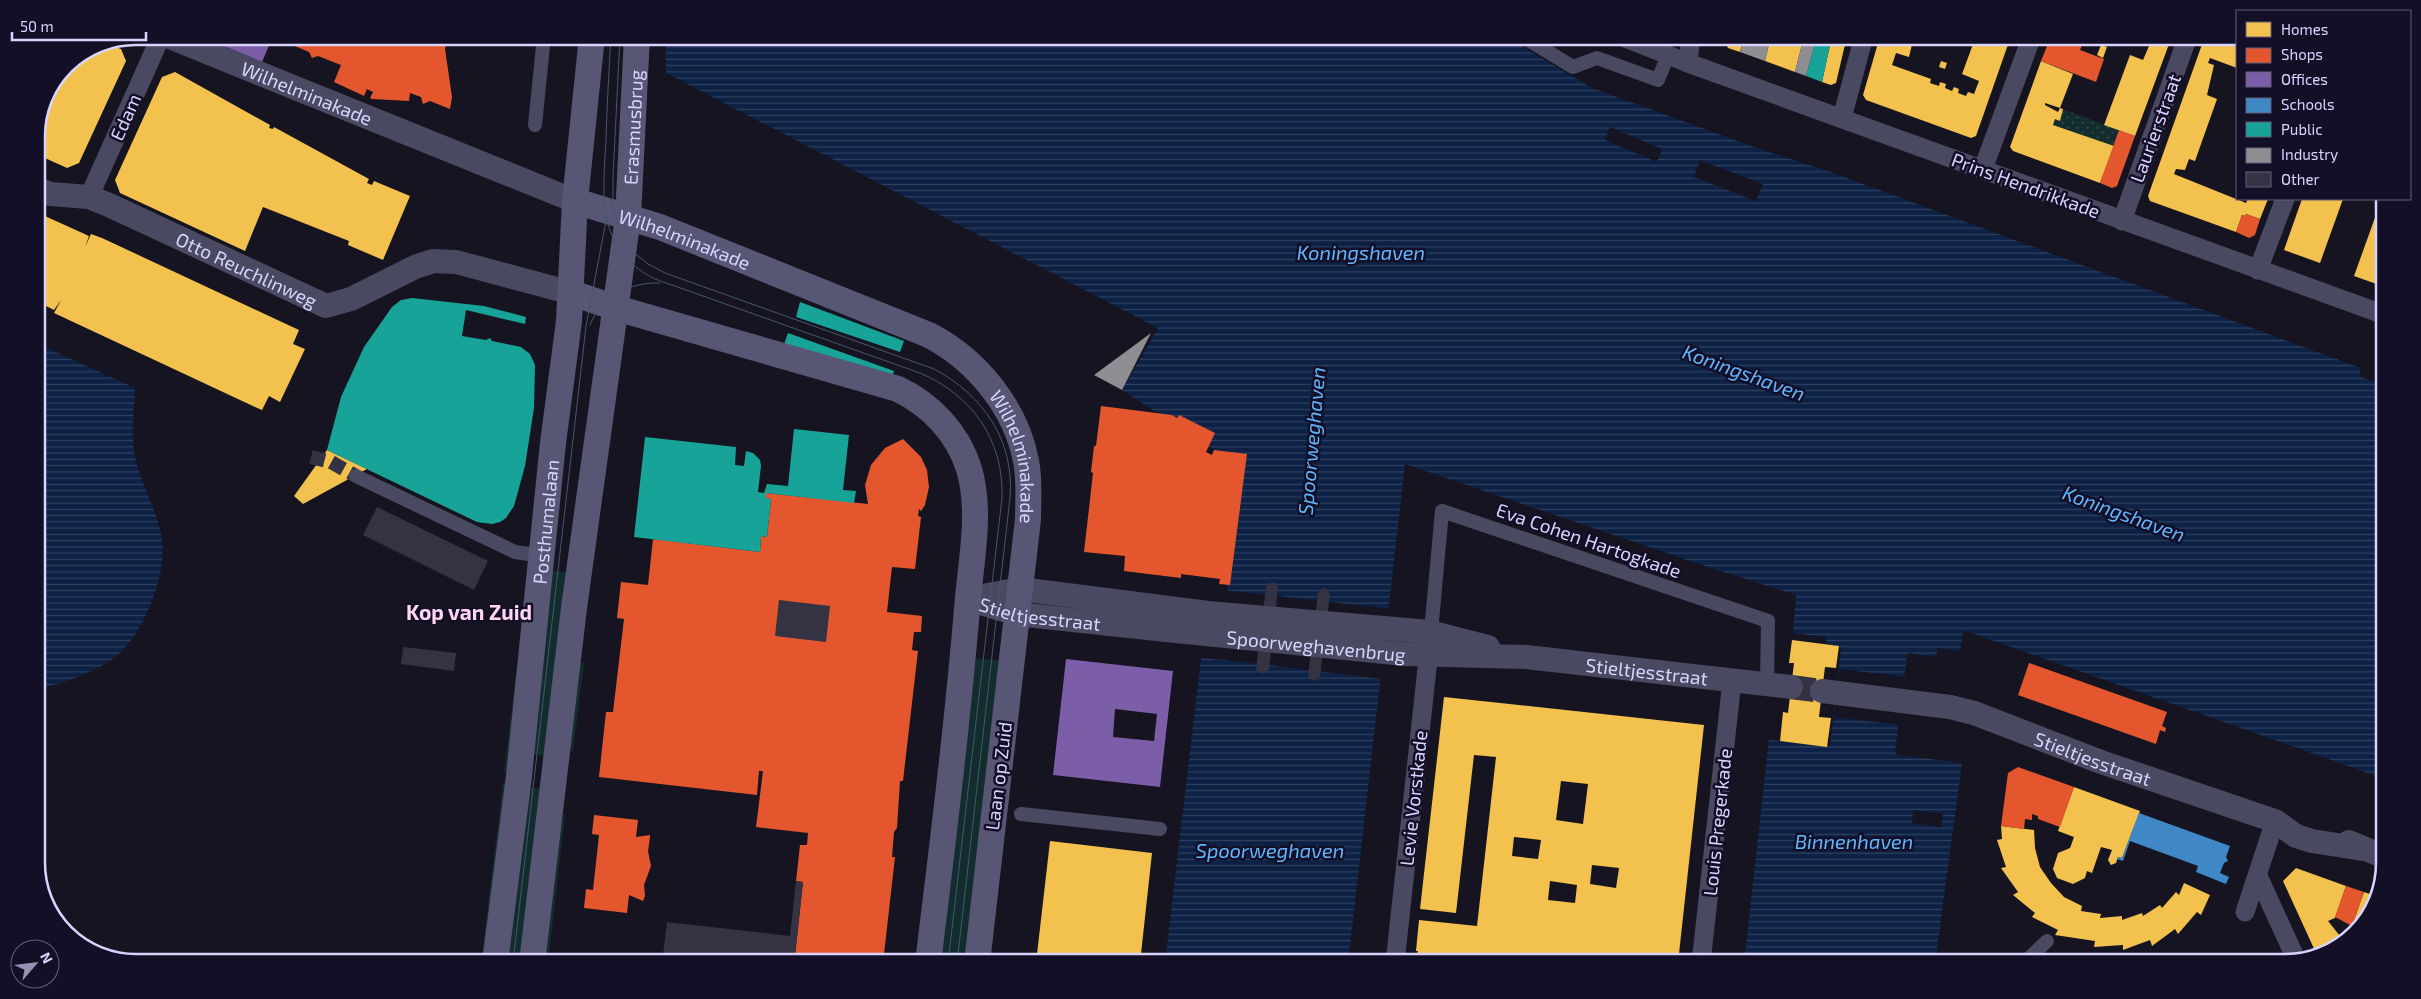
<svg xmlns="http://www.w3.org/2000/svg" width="2421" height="999" font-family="'Exo 2',sans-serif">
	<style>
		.grass { fill: #132c2d }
		.garden { fill: url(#garden-dots) }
		.water { fill: url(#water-rules) }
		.pier { fill: #161421 }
		.homes { fill: #f2c14e; fill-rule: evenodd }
		.shops { fill: #e4572e }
		.offices { fill: #7b5ea7; fill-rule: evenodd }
		.schools { fill: #3f88c5 }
		.public { fill: #17a398 }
		.industry { fill: #8d8d92 }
		.building { fill: #343243 }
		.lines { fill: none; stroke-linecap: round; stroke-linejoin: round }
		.pedestrian-tunnel { stroke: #333142; stroke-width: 14; stroke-dasharray: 14 7; stroke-linecap: butt }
		.tertiary-tunnel { stroke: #333142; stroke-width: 24; stroke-dasharray: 24 12; stroke-linecap: butt }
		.pedestrian { stroke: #4a4962; stroke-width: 14 }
		.minor { stroke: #4a4962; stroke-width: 19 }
		.tertiary { stroke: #4a4962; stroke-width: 24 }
		.secondary { stroke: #575674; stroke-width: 26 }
		.tram { stroke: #43596b; stroke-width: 1 }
		.labels { text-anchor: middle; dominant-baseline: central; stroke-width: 5; stroke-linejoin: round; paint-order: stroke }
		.street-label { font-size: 19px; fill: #d9d4ff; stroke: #130f26 }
		.water-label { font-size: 20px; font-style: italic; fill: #62b6ff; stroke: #130f26 }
		.quarter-label { font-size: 21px; font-weight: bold; fill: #ffd6f0; stroke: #130f26 }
		.rim { fill: none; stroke: #d9d4ff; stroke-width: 2.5 }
	</style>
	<defs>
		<pattern id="garden-dots" width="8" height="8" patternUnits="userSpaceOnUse" patternTransform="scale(1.25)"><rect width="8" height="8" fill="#132c2d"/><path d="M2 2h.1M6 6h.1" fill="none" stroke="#354a4c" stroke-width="1.8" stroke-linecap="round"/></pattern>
		<pattern id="water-rules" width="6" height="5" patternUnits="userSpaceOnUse" patternTransform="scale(1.25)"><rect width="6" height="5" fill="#0d2144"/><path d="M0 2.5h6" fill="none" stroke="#304060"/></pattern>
	</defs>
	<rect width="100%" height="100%" fill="#161421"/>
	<!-- grass -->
	<g class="grass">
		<polygon points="546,570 572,573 549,756 526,754"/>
		<polygon points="974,658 1002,661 969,963 936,963"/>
		<polygon points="573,661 584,663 573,751 563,750"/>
		<polygon points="516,674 523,676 511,773 504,772"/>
		<polygon points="503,783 509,785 490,963 481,963"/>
		<polygon points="522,786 544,790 526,963 501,963"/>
		<polygon points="555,814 565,815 548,963 538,963"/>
	</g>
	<!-- garden -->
	<polygon class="garden" points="2060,108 2119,130 2114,146 2053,125"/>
	<!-- water -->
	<g class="water">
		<polygon points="595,36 1504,36 1592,88 1760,149 1834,173 2361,368 2359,376 2385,386 2385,779 1963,630 1960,651 1938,648 1936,657 1910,653 1907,655 1895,752 1898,755 1962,763 1935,963 1744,963 1769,740 1830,746 1841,647 1826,644 1826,637 1793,633 1796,595 1702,565 1405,464 1348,963 1165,963 1201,658 1222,660 1236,464 1122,390 1158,328"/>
		<path d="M36 343 135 388C134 411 130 438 136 461 142 488 158 511 162 540 167 577 142 640 110 661 95 670 78 677 62 683 53 685 44 687 36 691Z"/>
	</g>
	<!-- pier -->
	<g class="pier">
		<polygon points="592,36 666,36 666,76 594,38"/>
		<polygon points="1597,85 1761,147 1835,171 2362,366 2361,368 1834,173 1760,149 1596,88"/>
		<polygon points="1610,127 1662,149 1657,162 1605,140"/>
		<polygon points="1700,160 1763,184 1756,201 1694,177"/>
		<polygon points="1224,590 1391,609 1382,679 1203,657 1219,658"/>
		<polygon points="1839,669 1907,677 1901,725 1834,717"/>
		<polygon points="1913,810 1943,814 1941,827 1912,823"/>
	</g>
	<!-- homes -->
	<g class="homes">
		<polygon points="1727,36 1744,36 1740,52 1728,48 1726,44"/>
		<polygon points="1771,36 1804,36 1795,72 1765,61"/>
		<polygon points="1832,36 1847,36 1836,83 1831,85 1822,82"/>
		<polygon points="1880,36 1914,36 1909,57 1896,53 1892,65 1931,79 1930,83 1939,86 1940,82 1946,84 1945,88 1952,91 1954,87 1959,89 1958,93 1966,96 1968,92 1974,94 1979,81 1962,74 1976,36 2011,36 1976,136 1971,138 1866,100 1863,95"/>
		<polygon points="2146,36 2172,36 2135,136 2104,125 2130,55 2143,60 2152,39"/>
		<polygon points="2205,36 2237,36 2237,68 2210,58 2208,63 2214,65 2207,95 2217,99 2195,161 2189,159 2185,170 2176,169 2174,174 2246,203 2248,199 2268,199 2260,219 2246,214 2245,216 2242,215 2236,232 2150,201 2148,196"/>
		<polygon points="2103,38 2107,39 2105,45 2101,43"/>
		<polygon points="105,42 121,49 126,61 79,163 67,168 36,154 36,130 44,98 66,65 98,44"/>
		<polygon points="2101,45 2107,47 2103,58 2097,55"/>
		<polygon points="1941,61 1947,63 1945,69 1939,67"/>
		<polygon points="2041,61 2073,74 2060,108 2045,103 2045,105 2058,112 2060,108 2063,109 2060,121 2055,119 2053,125 2114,146 2100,183 2013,151 2010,147"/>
		<polygon points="175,72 270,125 269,128 273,129 274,127 369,179 367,183 372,185 374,181 410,196 383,260 348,245 349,241 263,207 245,251 120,193 115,180 162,77"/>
		<polygon points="2302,199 2343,199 2320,263 2284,250"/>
		<polygon points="2381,201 2385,202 2385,287 2354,276"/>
		<polygon points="36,212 89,236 85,247 91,234 102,238 299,330 293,344 305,349 280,402 269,396 262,410 255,407 54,313 61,300 54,310 36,301"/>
		<polygon points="327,450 367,469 303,504 294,496"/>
		<polygon points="1792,640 1839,646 1836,668 1825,667 1822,691 1819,717 1831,718 1827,747 1780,741 1783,712 1788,713 1794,663 1789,663"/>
		<path d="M1444 697 1704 725 1678 963H1414L1418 951H1416L1419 920 1477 926 1496 757 1474 755 1456 913 1420 909ZM1561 781 1588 784 1583 824 1556 820ZM1514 837 1541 840 1538 859 1512 856ZM1592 865 1619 868 1616 888 1590 884ZM1550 881 1577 885 1575 903 1548 900Z"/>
		<polygon points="2074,787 2140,811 2122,858 2118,857 2116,863 2111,865 2108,860 2112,850 2101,847 2092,873 2087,871 2085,878 2073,884 2057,878 2053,869 2058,853 2070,848 2074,837 2058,831"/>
		<polygon points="2001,826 2034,830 2035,848 2040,867 2051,883 2064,897 2082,906 2081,911 2101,914 2100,918 2122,916 2122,920 2142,913 2143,916 2160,905 2162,908 2176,892 2179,895 2184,883 2210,895 2201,915 2197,912 2178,934 2175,929 2152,946 2150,940 2123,950 2123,945 2094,947 2095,941 2055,935 2058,930 2032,917 2035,913 2013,895 2018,892 2001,868 2006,867 1997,840 2002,839"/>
		<polygon points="1050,841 1152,853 1140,963 1036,963"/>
		<polygon points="2296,868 2346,886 2335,918 2328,921 2344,941 2341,946 2316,953 2283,881"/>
		<polygon points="2364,892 2378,897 2377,901 2348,937"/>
	</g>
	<!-- shops -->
	<g class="shops">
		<polygon points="285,36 448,36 445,49 452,97 450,109 430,101 423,104 421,97 410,93 409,101 372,99 370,98 373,92 367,89 364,96 334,82 341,65 318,56 312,58 309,52 283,41"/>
		<polygon points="2051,36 2079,36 2085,38 2080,50 2104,59 2096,82 2041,61"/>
		<polygon points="2119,130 2135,136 2117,186 2112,188 2100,183"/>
		<polygon points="2246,214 2260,219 2255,235 2249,238 2236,232 2242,215 2245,216"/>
		<polygon points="1101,406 1172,415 1177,418 1179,415 1215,433 1206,452 1212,455 1214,450 1247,454 1230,585 1219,584 1220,579 1181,574 1181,578 1124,571 1125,556 1084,552 1093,473 1091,472 1094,446 1096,446"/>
		<polygon points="903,439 921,457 927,470 929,487 925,505 921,511 919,509 918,516 921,517 915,569 892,567 887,612 922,616 921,632 914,632 912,650 918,651 903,781 900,781 897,828 894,832 892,857 895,857 883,963 787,963 788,955 795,956 803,882 796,881 800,845 807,845 808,833 756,827 763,771 759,771 757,795 599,777 606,712 613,712 624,619 617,618 621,582 648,585 653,539 760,552 761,536 767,537 771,499 766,498 766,493 868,504 865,485 871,465 885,448"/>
		<polygon points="2029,663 2167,712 2162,726 2166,728 2165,732 2160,730 2156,744 2018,695"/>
		<polygon points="2018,767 2074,787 2060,827 2038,819 2038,816 2032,814 2032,820 2025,819 2024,829 2001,826 2008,773"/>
		<polygon points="594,815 638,820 636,837 650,835 650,837 648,851 651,866 644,885 645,896 643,901 629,895 627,913 584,908 586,889 593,890 599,835 592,834"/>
		<polygon points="2346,886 2364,892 2352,926 2335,917"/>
		<polygon points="2053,953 2062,963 2043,963"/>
	</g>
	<!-- offices -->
	<g class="offices">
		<polygon points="200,36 273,36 262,62"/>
		<path d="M1066 659 1173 671 1160 787 1053 775ZM1115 709 1157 714 1154 741 1113 737Z"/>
	</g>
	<!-- schools -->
	<polygon class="schools" points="2139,813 2230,846 2226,857 2228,861 2224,863 2220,873 2229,877 2226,884 2196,872 2198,866 2130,841 2123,861 2117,859 2118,857 2122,858"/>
	<!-- public -->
	<g class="public">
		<polygon points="1817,36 1832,36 1822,82 1806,76"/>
		<polygon points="412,298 484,306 526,317 525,324 466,310 462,336 486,340 490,338 492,341 521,347 530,354 535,365 534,408 525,466 514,506 506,518 500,522 492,524 477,522 327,450 341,397 364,347 392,307 401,300"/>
		<polygon points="800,302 904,341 900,352 796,317"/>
		<polygon points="788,333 894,371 891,380 783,347"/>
		<polygon points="794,429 849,435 843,490 856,491 854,503 766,493 766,498 771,499 767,537 761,536 760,552 634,537 645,437 736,447 735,465 744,466 746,451 753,453 760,460 761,466 758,492 764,493 767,484 788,486"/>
	</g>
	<!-- industry -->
	<g class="industry">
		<polygon points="1744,36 1771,36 1765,61 1740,52"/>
		<polygon points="1804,36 1817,36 1806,76 1795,72"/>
		<polygon points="1151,333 1122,390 1094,375"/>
	</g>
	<!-- building -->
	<g class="building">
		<polygon points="377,507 488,561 474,590 363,535"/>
		<polygon points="1272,582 1277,584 1278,588 1269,670 1262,674 1256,669 1266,587"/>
		<polygon points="1323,588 1327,589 1330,594 1320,676 1314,681 1308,676 1318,593"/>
		<polygon points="779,600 830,606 826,642 775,636"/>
		<polygon points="403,647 456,653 454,671 401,664"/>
		<polygon points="796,881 803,882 795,956 788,955 787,963 662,963 667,922 790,936"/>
	</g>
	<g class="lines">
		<!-- pedestrian-tunnel -->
		<polyline class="pedestrian-tunnel" points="311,457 331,462 356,476"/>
		<!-- tertiary-tunnel -->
		<polyline class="tertiary-tunnel" points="1791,687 1822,691"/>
		<!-- pedestrian -->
		<g class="pedestrian">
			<polyline points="1522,36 1573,67 1597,58 1658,80 1668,55"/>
			<polyline points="535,125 544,36"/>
			<polyline points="356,476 515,552 543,556"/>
			<polyline points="1432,621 1442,511 1768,621 1767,684"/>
			<polyline points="1021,814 1160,829"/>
			<polyline points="2024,963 2047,941"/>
		</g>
		<!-- minor -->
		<g class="minor">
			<polyline points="1620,36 1688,63 2385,315"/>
			<polyline points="1688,63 1691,36"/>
			<polyline points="1842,118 1864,36"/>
			<polyline points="1983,169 2032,36"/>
			<polyline points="89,197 161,36"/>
			<polyline points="2122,221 2188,36"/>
			<polyline points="2258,270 2285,199"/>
			<polyline points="2258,876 2296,959"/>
			<polyline points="2245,912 2275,821"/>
			<polyline points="1395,963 1430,641"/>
			<polyline points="1701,963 1732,681"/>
		</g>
		<!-- tertiary -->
		<g class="tertiary">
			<path id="s1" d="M167 36 575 201"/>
			<path id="s2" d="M36 188 50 194 89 197 109 205 326 306 351 299 415 267 433 261 456 262 572 293"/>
			<polyline points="972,598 1020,589 1208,613 1430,632 1488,647"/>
			<path id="s3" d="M968 599 1017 614 1166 630 1404 654 1526 657 1791 687"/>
			<path id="s4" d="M1822 691 1950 707 1974 713 2101 762 2275 821 2296 836 2312 841 2363 849"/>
			<polyline points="2349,842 2385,857"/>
		</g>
		<!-- secondary -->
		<g class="secondary">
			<path id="s5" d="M575 201 660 227 929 335C977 360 1016 408 1026 461 1030 480 1028 500 1028 519L977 963"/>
			<path d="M572 293 616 308 898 389C931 405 958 433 969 469 981 509 972 556 968 597 958 719 943 841 928 963"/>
			<path id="s6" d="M495 963 519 776 553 443 569 321 575 201 592 36"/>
			<path id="s7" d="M532 963 574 608 628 217 637 36"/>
		</g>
		<!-- tram -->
		<g class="tram">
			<path d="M611 36C609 70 607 105 606 139 603 195 595 249 655 279L920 373C972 395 1004 440 1002 498L948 963"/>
			<path d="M620 36 613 177V212L621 235 633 252 648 264 665 273 934 369C983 395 1015 441 1010 498L957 963"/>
			<path d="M590 325C601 296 630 282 660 283"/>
			<polyline points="513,963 586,326 606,221"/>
		</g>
	</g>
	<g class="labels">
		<!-- street labels -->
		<g class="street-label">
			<text stroke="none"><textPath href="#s1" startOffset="151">Wilhelminakade</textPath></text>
			<text transform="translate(125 117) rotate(-66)">Edam</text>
			<text stroke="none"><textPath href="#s7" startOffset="842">Erasmusbrug</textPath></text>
			<text transform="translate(2155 128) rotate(-70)">Laurierstraat</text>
			<text transform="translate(2026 185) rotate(20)">Prins Hendrikkade</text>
			<text stroke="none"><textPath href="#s5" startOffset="116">Wilhelminakade</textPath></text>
			<text stroke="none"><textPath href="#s2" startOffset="228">Otto Reuchlinweg</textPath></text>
			<text stroke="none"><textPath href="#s5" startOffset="536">Wilhelminakade</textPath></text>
			<text stroke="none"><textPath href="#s6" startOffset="444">Posthumalaan</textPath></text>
			<text transform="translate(1589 540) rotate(19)">Eva Cohen Hartogkade</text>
			<text stroke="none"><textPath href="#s3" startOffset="74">Stieltjesstraat</textPath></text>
			<text stroke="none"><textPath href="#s3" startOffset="352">Spoorweghavenbrug</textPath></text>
			<text stroke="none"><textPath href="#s3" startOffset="684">Stieltjesstraat</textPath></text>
			<text stroke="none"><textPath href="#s4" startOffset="281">Stieltjesstraat</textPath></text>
			<text transform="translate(998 776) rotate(-83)">Laan op Zuid</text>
			<text transform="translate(1413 798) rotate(-84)">Levie Vorstkade</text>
			<text transform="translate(1717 822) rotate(-84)">Louis Pregerkade</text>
		</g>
		<!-- water labels -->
		<g class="water-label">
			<text x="1361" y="252">Koningshaven</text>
			<text transform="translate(1744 372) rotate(20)">Koningshaven</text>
			<text transform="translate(1311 441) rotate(-85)">Spoorweghaven</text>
			<text transform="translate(2124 513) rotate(20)">Koningshaven</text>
			<text x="1854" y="841">Binnenhaven</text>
			<text x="1270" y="850">Spoorweghaven</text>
		</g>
		<!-- quarter labels -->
		<g class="quarter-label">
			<text x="469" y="611">Kop van Zuid</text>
		</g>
	</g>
	<!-- crop -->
	<path d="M0 0H2421V999H0ZM136 45H2285A91 91 0 0 1 2376 136V863A91 91 0 0 1 2285 954H136A91 91 0 0 1 45 863V136A91 91 0 0 1 136 45Z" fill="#130f26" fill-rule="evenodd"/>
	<path class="rim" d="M136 45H2285A91 91 0 0 1 2376 136V863A91 91 0 0 1 2285 954H136A91 91 0 0 1 45 863V136A91 91 0 0 1 136 45Z"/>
	<!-- legend -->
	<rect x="2236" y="10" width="175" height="190" fill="#130f26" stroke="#625e7d"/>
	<rect x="2246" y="22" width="25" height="15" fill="#f2c14e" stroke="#625e7d"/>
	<text x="2281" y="35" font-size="15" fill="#d9d4ff">Homes</text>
	<rect x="2246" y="48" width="25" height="15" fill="#e4572e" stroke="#625e7d"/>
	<text x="2281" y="60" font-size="15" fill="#d9d4ff">Shops</text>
	<rect x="2246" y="72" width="25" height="15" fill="#7b5ea7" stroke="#625e7d"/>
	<text x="2281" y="85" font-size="15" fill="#d9d4ff">Offices</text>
	<rect x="2246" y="98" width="25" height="15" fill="#3f88c5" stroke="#625e7d"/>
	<text x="2281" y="110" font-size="15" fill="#d9d4ff">Schools</text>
	<rect x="2246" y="122" width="25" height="15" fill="#17a398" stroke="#625e7d"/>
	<text x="2281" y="135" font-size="15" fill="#d9d4ff">Public</text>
	<rect x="2246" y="148" width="25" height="15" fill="#8d8d92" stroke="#625e7d"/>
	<text x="2281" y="160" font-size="15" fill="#d9d4ff">Industry</text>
	<rect x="2246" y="172" width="25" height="15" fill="#343243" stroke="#625e7d"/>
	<text x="2281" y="185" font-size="15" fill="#d9d4ff">Other</text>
	<!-- north arrow -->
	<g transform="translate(35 964) rotate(62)"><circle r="24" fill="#130f26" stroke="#625e7d"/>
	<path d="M0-4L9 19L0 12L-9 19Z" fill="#9591b1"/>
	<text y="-8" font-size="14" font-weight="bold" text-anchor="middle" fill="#d9d4ff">N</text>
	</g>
	<!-- scale -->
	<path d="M12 32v8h134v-8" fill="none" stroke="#d9d4ff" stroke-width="2.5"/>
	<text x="20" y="32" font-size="15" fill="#d9d4ff" stroke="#130f26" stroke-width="4" paint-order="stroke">50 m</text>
</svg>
